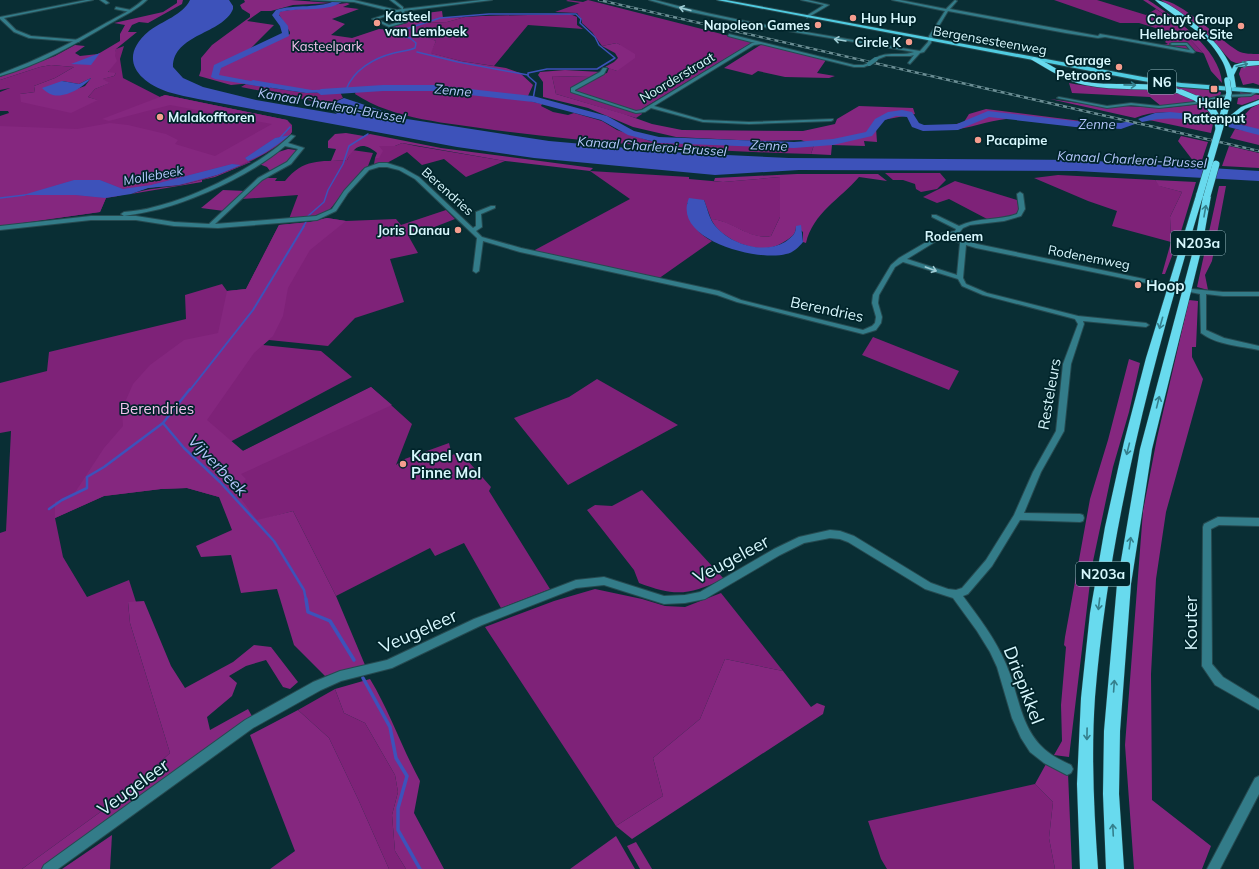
<svg xmlns="http://www.w3.org/2000/svg" width="1259" height="869" font-family="Mulish,sans-serif">
	<style>
		.green { fill: #7e2278 }
		.forest { fill: #85277f; fill-rule: evenodd }
		.water { fill: #3d52ba }
		.lines { fill: none; stroke-linecap: round; stroke-linejoin: round }
		.stream-far3 { stroke: #3d52ba; stroke-width: 1.5 }
		.stream-far2 { stroke: #3d52ba; stroke-width: 2 }
		.stream-far1 { stroke: #3d52ba; stroke-width: 2.5 }
		.stream { stroke: #3d52ba; stroke-width: 3.5 }
		.river { fill: #3d52ba; fill-rule: evenodd }
		.minor-casing { stroke: #264a50; stroke-width: 2 }
		.tertiary-casing { stroke: #264a50; stroke-width: 2 }
		.primary-casing { stroke: #264a50; stroke-width: 2 }
		.trunk-casing { stroke: #264a50; stroke-width: 1 }
		.minor { fill: #337c89; fill-rule: evenodd }
		.tertiary { fill: #337c89; fill-rule: evenodd }
		.primary { fill: #50cce1; fill-rule: evenodd }
		.trunk { fill: #68daee; fill-rule: evenodd }
		.rail-casing { stroke: #6a8d93; stroke-width: 2.5 }
		.rail { stroke: #00242a; stroke-width: 1.5; stroke-dasharray: 4; stroke-linecap: butt }
		.minor-bridge-casing { stroke: #264a50; stroke-width: 5; stroke-linecap: butt }
		.trunk-bridge-far1-casing { stroke: #264a50; stroke-width: 6; stroke-linecap: butt }
		.trunk-bridge-casing { stroke: #264a50; stroke-width: 8; stroke-linecap: butt }
		.minor-bridge { stroke: #337c89; stroke-width: 4 }
		.trunk-bridge-far1 { stroke: #68daee; stroke-width: 5.5 }
		.trunk-bridge { stroke: #68daee; stroke-width: 7 }
		.oneway { stroke: #9eccd4 }
		.oneway2 { stroke: #347f8c }
		.poi-dot { fill: #f59d8e; stroke: #00242a; stroke-width: 1.5 }
		.labels { text-anchor: middle; dominant-baseline: central; stroke-width: 3.5; stroke-linejoin: round; paint-order: stroke }
		.far-poi-label { font-size: 13px; font-weight: bold; fill: #d7f7fd; stroke: #00242a; text-anchor: end }
		.far-street-label { font-size: 13px; fill: #d7f7fd; stroke: #00242a }
		.far-park-label { font-size: 13px; fill: #f2c2ec; stroke: #00242a }
		.far-water-label { font-size: 13px; font-style: italic; fill: #b4c6fb; stroke: #00242a }
		.far-neighbourhood-label { font-size: 13px; font-weight: bold; fill: #d7f7fd; stroke: #00242a }
		.shield { fill: #00242a; stroke: #96b8be; stroke-width: 1 }
		.shield-label { font-size: 14px; font-weight: bold; fill: #d7f7fd }
		.poi-label { font-size: 15px; font-weight: bold; fill: #d7f7fd; stroke: #00242a; text-anchor: start }
		.street-label { font-size: 15px; fill: #d7f7fd; stroke: #00242a }
		.park-label { font-size: 15px; fill: #f2c2ec; stroke: #00242a }
		.water-label { font-size: 16px; font-style: italic; fill: #b4c6fb; stroke: #00242a }
		.near-street-label { font-size: 18px; fill: #d7f7fd; stroke: #00242a }
	</style>
	<rect width="100%" height="100%" fill="#092e34"/>
	<!-- green -->
	<g class="green">
		<polygon points="568,0 583,2 588,0 753,42 640,110 642,114 636,118 556,94 552,76 591,77 607,73 609,68 617,71 620,45 617,43 602,46 592,32 582,23 582,20 577,13 555,12 580,3 566,1"/>
		<polygon points="1054,0 1097,0 1146,15 1156,9 1170,18 1203,53 1163,44 1168,44 1165,42 1172,33 1139,23 1120,23"/>
		<polygon points="570,14 577,17 577,25 583,29 528,25 494,66 461,61 430,53 436,41 392,27 407,23 414,23 410,28 425,23 447,22 465,17 482,16"/>
		<path d="M124 46 120 59 123 78 160 97 165 95 287 120 292 125V132C275 156 208 181 179 185 169 187 158 186 148 188 134 192 120 196 106 198L100 212 0 226V116L9 113 8 111H0V92L10 88 0 90V80L40 67 51 65 74 67 55 78 34 86 35 92 20 94 97 100 88 97 95 89 109 83 102 79 114 76 116 73H108L116 49Z"/>
		<polygon points="246,84 306,93 340,92 343,98 328,104 241,87"/>
		<path d="M382 89C436 89 489 91 542 104L541 106 553 112 568 115 574 113 602 121 617 130 650 141 785 147 814 145 811 154C705 151 599 144 494 130 449 123 394 120 355 94L356 91Z"/>
		<polygon points="402,143 416,146 505,161 466,177 444,159 422,165 407,152 385,164 374,164 375,158 379,158 379,146 395,146"/>
		<path d="M352 150 373 153 368 166 363 169 347 188 327 213 315 217 289 219 298 195 242 199 263 178H277L275 181H285C304 158 319 162 347 160Z"/>
		<path d="M590 171 689 177V179L723 182 780 177V217L771 236C748 240 733 221 711 219L704 200 687 203C690 221 696 233 712 241L658 279 533 251 630 199Z"/>
		<polygon points="885,173 940,173 946,180 937,189 921,192 916,189 915,184 903,180 893,180"/>
		<polygon points="1058,175 1155,180 1160,186 1182,192 1170,217 1171,242 1112,226 1117,211 1088,201 1034,178"/>
		<polygon points="955,181 1017,200 1019,210 1013,217 989,220 949,199 937,203 923,197"/>
		<polygon points="446,210 455,219 409,237 418,253 390,259 404,302 355,318 328,346 269,340 263,345 321,351 352,377 230,442 243,451 371,387 412,424 396,465 402,460 449,443 452,455 460,452 491,487 489,491 550,589 501,608 464,543 435,556 430,548 336,596 293,511 257,521 219,497 187,488 161,489 104,496 55,518 63,557 87,597 129,580 136,602 128,602 130,623 170,753 121,797 22,869 0,869 0,533 6,531 11,431 0,433 0,383 47,371 49,352 186,319 185,295 222,284 227,291 246,289 279,225 310,222 327,218 346,221 396,219 401,225"/>
		<polygon points="873,337 959,371 949,390 862,355"/>
		<polygon points="597,379 678,425 568,485 514,418 569,397"/>
		<path d="M642 490 724 579C688 595 676 597 639 583L634 570 587 510 595 505 612 506Z"/>
		<polygon points="595,589 642,599 665,606 685,607 721,593 783,671 725,659 700,719 653,758 663,796 616,826 485,627 554,601"/>
		<polygon points="335,689 344,713 365,723 395,775 398,792 392,815 395,851 406,869 389,869 358,799 329,738 298,710"/>
		<polygon points="1035,784 1053,802 1049,838 1055,869 887,869 881,859 868,821"/>
	</g>
	<!-- forest -->
	<g class="forest">
		<path d="M177 0H183L182 4 148 23 139 22 132 25 128 32H137L116 49 115 56 117 61 108 72 116 73 114 76 103 79 110 83 95 89 88 97 98 100 71 113 21 102 20 94 35 92 34 86 55 78 74 67 51 65 40 67 0 80V77L55 56 75 45 85 46 75 53 80 56 98 54 120 41V34L125 25 114 23 163 12 177 3ZM91 78 85 86 60 95 62 81 79 84Z"/>
		<polygon points="244,0 291,0 332,3 293,5 271,11 261,11 247,21 274,25 250,49 260,49 290,34 290,32 278,13 282,11 347,3 350,4 343,7 359,9 332,19 345,24 331,35 352,38 379,29 411,31 436,41 431,53 461,61 506,68 520,73 533,85 528,96 408,85 310,91 252,83 231,85 199,76 201,70 201,58 212,45 250,17 250,14 242,9 240,5 245,2"/>
		<path d="M1143 0H1148C1174 17 1220 49 1222 83L1211 71 1204 54 1170 18Z"/>
		<path d="M1161 0C1180 0 1220 40 1238 51 1243 54 1253 54 1259 54V62L1236 63 1231 61 1203 30Z"/>
		<polygon points="442,11 443,18 465,17 447,22 425,23 410,28 406,27 414,24 407,23 409,19 427,17 426,13"/>
		<polygon points="617,43 635,54 635,58 617,71 605,67 614,62 618,58 615,53 602,46"/>
		<polygon points="762,44 826,60 817,73 835,76 829,78 785,77 758,71 752,75 724,68"/>
		<polygon points="1249,65 1259,65 1259,85 1253,83 1243,85 1239,74 1241,68"/>
		<polygon points="565,70 601,72 591,77 552,76 556,94 624,114 652,124 682,130 803,131 835,124 837,119 859,106 913,108 915,114 883,120 876,128 877,142 864,141 865,146 832,145 831,155 811,154 814,145 801,140 758,141 676,137 633,127 588,108 543,97 543,82 538,75 540,72"/>
		<path d="M1069 83C1105 91 1142 84 1178 93 1185 94 1192 98 1198 101L1161 106 1150 97 1072 93Z"/>
		<polygon points="1166,85 1212,90 1221,92 1218,107 1217,109 1212,105"/>
		<polygon points="1240,92 1259,95 1259,99 1242,105 1237,104 1238,98 1241,97"/>
		<path d="M165 95 287 120C291 125 294 130 290 135L275 138 245 158 248 161 241 165 232 164 151 185 129 188 123 189 100 180H74L25 195H75L106 198 100 212 0 226V126L77 129 110 123 128 125 166 134 178 140 175 144 215 156 272 124 170 105 109 121 102 119Z"/>
		<path d="M1050 99 1106 107 1124 106 1164 108 1201 104 1211 113 1212 120C1186 115 1160 107 1135 118Z"/>
		<polygon points="1259,104 1259,131 1237,123 1251,108"/>
		<path d="M986 109 1089 122 1091 123 1008 116 1006 119C988 121 970 128 952 130L949 126 964 122 969 114Z"/>
		<polygon points="1171,115 1213,124 1211,133 1149,120"/>
		<polygon points="1235,129 1259,133 1259,145 1230,138"/>
		<path d="M346 133 364 136 370 134 441 148 593 168 590 171 505 161 402 143 395 146H379L383 151 379 158H375L377 153C363 141 355 145 347 160L331 161 336 149 328 148V141L335 134Z"/>
		<polygon points="1181,136 1208,142 1201,163 1194,162 1178,141"/>
		<polygon points="1229,146 1259,153 1259,168 1222,166"/>
		<path d="M288 149 296 150C291 162 282 167 270 171L267 167 259 164 275 153Z"/>
		<path d="M249 162H251L215 177 202 180V182L131 194C148 188 164 188 181 185 205 180 227 172 249 162Z"/>
		<path d="M797 174H878L887 181 859 177C840 199 813 213 806 243L803 242V232L796 226C796 233 793 236 787 240 781 244 775 247 767 248 748 250 719 237 711 219 732 220 749 240 771 236L780 217V177L723 182 714 181 715 178Z"/>
		<polygon points="1155,180 1196,182 1179,238 1165,274 1162,274 1171,242 1170,217 1182,192 1159,186"/>
		<polygon points="1219,186 1226,186 1212,261 1205,275 1208,290 1197,287"/>
		<polygon points="223,190 246,191 224,211 201,208"/>
		<polygon points="327,218 346,221 310,250 288,288 283,316 273,336 254,353 207,420 243,451 371,387 392,405 241,474 246,479 235,491 257,520 293,511 336,596 365,665 325,676 294,645 277,589 241,593 231,555 201,557 196,546 232,530 219,497 187,488 161,489 104,496 55,518 55,502 74,494 104,448 123,426 122,409 133,384 150,365 184,340 218,333 227,291 246,289 279,225 310,222"/>
		<polygon points="1189,300 1198,301 1196,347 1192,347 1192,357 1203,379 1166,512 1156,579 1151,674 1152,800 1211,846 1202,869 1134,869 1125,745 1143,511 1157,438"/>
		<polygon points="1129,359 1140,363 1129,412 1113,467 1092,566 1069,757 1054,755 1062,741 1061,705 1066,647 1064,645 1065,637 1090,499 1108,440"/>
		<polygon points="144,601 171,666 185,688 233,662 254,645 271,647 298,682 290,689 283,687 266,660 246,666 229,676 237,683 232,696 207,717 210,730 248,709 253,718 107,826 41,869 22,869 121,797 170,753 130,623 128,602"/>
		<polygon points="725,659 783,671 811,707 817,703 825,706 823,714 632,839 616,826 663,796 653,758 700,719"/>
		<path d="M370 679C390 712 402 748 420 781L414 813 444 869H406L395 851 392 815 398 792 395 775 365 723 344 713 335 689Z"/>
		<polygon points="298,710 329,738 358,799 389,869 270,869 295,851 250,735"/>
		<polygon points="1046,764 1068,773 1072,869 1055,869 1049,838 1053,802 1035,784"/>
		<polygon points="112,835 110,869 62,869"/>
		<polygon points="616,836 635,869 570,869"/>
		<polygon points="636,842 652,869 640,869 627,846"/>
	</g>
	<!-- water -->
	<g class="water">
		<path d="M190 0H229L233 6V9C223 34 173 34 173 67L183 78 203 87 256 100 337 114 328 105 344 98 407 119 549 141 685 153 789 158 1080 160 1259 171V181L1076 171 799 170 715 175 534 158 457 147 198 99C189 97 178 95 168 92 136 81 118 57 149 31 162 21 183 15 190 0Z"/>
		<polygon points="100,53 91,65 71,64"/>
		<path d="M91 78C84 87 66 98 53 95 49 94 45 91 42 88L62 81 79 84Z"/>
		<polygon points="253,80 312,90 342,89 340,92 306,93 246,84"/>
		<path d="M290 135C277 145 264 155 248 161L245 158 275 138Z"/>
		<polygon points="232,164 241,165 217,175 179,185 148,188 131,194 105,198 75,195 23,195 74,180 100,180 123,189 129,188 151,185"/>
		<path d="M689 198 704 200C707 207 709 217 713 223 728 244 763 255 785 242 792 237 796 234 796 226L801 225 803 242C799 247 793 253 786 254 759 262 671 240 689 198Z"/>
	</g>
	<g class="lines">
		<!-- stream-far3 -->
		<g class="stream-far3">
			<polyline points="400,31 440,18 489,14 576,14 581,19 580,23 595,37 599,45 615,58 597,69 547,69 528,73 528,76 536,83 533,99"/>
			<polyline points="417,52 458,62 528,75"/>
			<path d="M346 90C353 70 374 58 394 53 401 51 408 51 415 48L416 43 410 38 393 34 397 32"/>
			<polyline points="279,139 290,127"/>
			<polyline points="0,198 25,195"/>
			<polyline points="308,216 324,202 328,190 343,164 349,146 368,134"/>
			<polyline points="303,227 306,222"/>
		</g>
		<!-- stream-far2 -->
		<polyline class="stream-far2" points="190,390 253,310 304,226"/>
		<!-- stream-far1 -->
		<g class="stream-far1">
			<polyline points="190,389 163,423 184,448 220,482 274,541 304,590 306,600"/>
			<polyline points="49,509 62,500 87,488 87,477 104,467 163,423"/>
		</g>
		<!-- stream -->
		<g class="stream">
			<polyline points="306,599 308,612 330,621 354,660"/>
			<polyline points="363,678 390,727 396,758 407,776 398,808 398,830 420,869"/>
		</g>
		<!-- river -->
		<g class="river">
			<path d="M336 0H344C331 13 298 7 280 12L279 15 288 26 289 36 221 68 219 75 267 84 271 86 270 88 215 79 211 77 214 65 282 33 280 26 272 15 276 10C293 4 322 9 336 0Z"/>
			<polygon points="383,85 434,85 533,96 607,116 634,131 659,137 794,142 833,139 866,132 875,119 888,112 902,110 912,112 919,123 924,125 957,124 988,111 1075,121 1121,123 1130,121 1135,124 1121,129 1075,127 989,117 958,130 923,131 912,127 907,117 896,116 885,120 872,136 833,145 794,148 659,143 628,135 601,120 533,102 434,91 383,91 321,95 317,92 321,89"/>
			<path d="M1170 112 1200 115 1259 129V135C1220 125 1182 112 1142 122L1138 119 1155 113Z"/>
		</g>
		<defs>
			<g id="minor">
				<polygon points="86,0 93,0 4,18 16,30 31,36 80,40 79,42 29,38 14,32 0,19 0,17"/>
				<polygon points="100,0 105,0 109,3 106,4"/>
				<path d="M311 0H354L397 10 402 9 390 0H394L403 7V9L481 0H492L404 11 410 18 407 22 389 27 372 19 394 12 354 2ZM401 11 406 18 405 20 389 25 377 19Z"/>
				<path d="M649 0H655C742 24 831 36 920 51L928 42 929 36 945 11 892 0H900L946 9 955 0 957 1 950 9 1098 36 1100 34 1190 50 1186 45H1172L1170 44 1172 43H1187L1195 52 1193 53 1105 37 1098 38 1066 33 948 11 933 36 931 43 924 52 920 53 910 64 908 63 914 55 910 56H886L876 60 874 59C887 50 901 57 914 52L764 27 691 12Z"/>
				<polygon points="801,0 808,0 829,5 807,18 806,16 824,5"/>
				<polygon points="116,7 131,10 132,11 130,12 115,9"/>
				<polygon points="729,34 854,65 863,65 869,63 871,64 864,67 854,67 761,44 754,45 654,106 703,120 749,122 833,119 833,120 831,121 749,124 703,122 651,108 645,112 636,113 571,92 571,88 600,72 603,68 607,68 604,74 575,90 575,91 636,111 642,110 752,43 755,43 728,36"/>
				<polygon points="1251,90 1255,90 1256,93 1251,96 1224,97 1195,104 1159,108 1131,105 1107,108 1057,98 1059,97 1107,106 1131,103 1159,106 1195,102 1224,95 1250,94 1252,93"/>
				<path d="M291 135 295 136 288 143 304 148 291 164 262 180 215 224 316 216 332 209 344 191 365 168 379 163H387L403 168 419 177 473 228 476 226V212L491 206H495V208L481 214 482 227 476 231 482 237 521 248 719 291 741 300 863 330 872 326 875 323 876 317 872 303 873 295 891 265 899 258 940 234 955 231 956 229 932 217V215H936L959 226C977 217 998 221 1017 214L1019 209 1017 194 1020 192 1023 194 1025 209 1021 216 1004 221 970 225 963 228 959 233 950 235 957 238 962 237 965 240 977 244 1192 289 1223 292H1259V296H1223L1206 294V330L1224 338 1259 346V350C1240 346 1217 345 1201 333L1200 294 976 248 966 245 963 278 966 284 987 293 1078 316 1146 323 1149 325 1146 327 1083 321 1084 324 1071 364 1064 431 1041 472 1024 513 1080 514 1083 515 1084 518 1083 521 1080 522 1020 520 992 566 968 594 963 596C979 618 995 638 1006 664 1020 696 1020 734 1052 755 1058 759 1065 762 1071 765L1073 769 1071 773 1067 775 1044 763 1030 752 1021 738 1012 718 997 667 990 652 977 631 953 598 925 589 848 542 840 539 830 538 804 543 780 555 705 599 685 603 664 604 604 585 576 588 482 625 392 668 341 681 321 690 253 728 58 869H42L44 865 245 720 313 682 340 671 387 660 474 619 576 580 604 577 664 596 685 595 700 592 774 549 799 537 830 530 840 531 854 536 931 583 948 589 956 590 962 588 986 560 1014 515 1033 472 1056 431 1063 364 1078 324 1075 319 983 295 962 286 958 279 903 262 895 267 879 295 878 303 882 317 881 323 876 330 863 334 737 302 717 295 520 252 483 241 479 271 476 273 473 271 477 238 415 179 399 170 387 167H379L369 170 348 193 336 211 317 220 218 228 174 226 136 220H91L0 230V226L91 216H136L174 222 209 224 258 178 287 162 298 149 285 146C254 173 200 198 160 209 148 212 136 214 124 216L121 214 124 212C134 211 144 210 154 207 197 197 260 165 291 135ZM943 237 960 243 957 275 907 259Z"/>
				<polygon points="1218,517 1259,518 1259,526 1219,525 1211,529 1212,664 1223,677 1259,699 1259,710 1215,685 1202,666 1203,527 1204,524"/>
				<polygon points="1259,776 1259,794 1220,869 1207,869 1255,778"/>
			</g>
			<path id="tertiary" d="M143 0H147C137 10 123 16 111 23 76 44 39 65 0 76V74C37 60 72 43 106 23 119 16 132 10 143 0Z"/>
			<polygon id="primary" points="717,0 726,0 1143,77 1181,83 1259,89 1259,93 1181,87 1143,81"/>
			<g id="trunk">
				<path d="M1155 0C1170 0 1207 33 1217 45 1223 52 1228 60 1232 69L1234 65 1248 61H1259V65L1238 67 1234 75 1236 87 1231 88C1227 79 1227 68 1221 59 1206 31 1177 20 1155 0Z"/>
				<path d="M1034 57C1052 64 1067 78 1087 82 1111 87 1166 79 1184 92L1181 94C1149 86 1117 92 1085 85 1066 81 1049 70 1032 60L1031 59Z"/>
				<polygon points="1259,100 1259,104 1245,109 1231,120 1226,119 1241,107"/>
				<path d="M1197 192H1203V196L1207 194 1211 196 1202 247 1152 449 1131 584 1120 731 1119 794 1124 869H1106L1103 794 1104 731 1117 584 1140 449 1194 247 1203 196C1153 360 1109 525 1095 697 1091 754 1094 812 1098 869H1080L1077 784 1081 698 1090 613 1105 527 1124 442 1146 358Z"/>
			</g>
		</defs>
		<!-- minor casing -->
		<use href="#minor" class="minor-casing"/>
		<!-- tertiary casing -->
		<use href="#tertiary" class="tertiary-casing"/>
		<!-- primary casing -->
		<use href="#primary" class="primary-casing"/>
		<!-- trunk casing -->
		<use href="#trunk" class="trunk-casing"/>
		<!-- minor -->
		<use href="#minor" class="minor"/>
		<!-- tertiary -->
		<use href="#tertiary" class="tertiary"/>
		<!-- primary -->
		<use href="#primary" class="primary"/>
		<!-- trunk -->
		<use href="#trunk" class="trunk"/>
		<defs>
			<polyline id="rail" points="599,0 1259,151"/>
		</defs>
		<!-- rail casing -->
		<use href="#rail" class="rail-casing"/>
		<!-- rail -->
		<use href="#rail" class="rail"/>
		<defs>
			<polyline id="minor-bridge" points="869,64 876,59"/>
			<g id="trunk-bridge-far1">
				<polyline points="1227,80 1229,93 1227,100"/>
				<polyline points="1181,92 1200,100"/>
			</g>
			<g id="trunk-bridge">
				<path d="M1198 99C1211 105 1217 114 1219 128"/>
				<polyline points="1200,194 1228,99"/>
				<polyline points="1207,196 1216,164"/>
			</g>
		</defs>
		<!-- minor-bridge casing -->
		<use href="#minor-bridge" class="minor-bridge-casing"/>
		<!-- trunk-bridge-far1 casing -->
		<use href="#trunk-bridge-far1" class="trunk-bridge-far1-casing"/>
		<!-- trunk-bridge casing -->
		<use href="#trunk-bridge" class="trunk-bridge-casing"/>
		<!-- minor-bridge -->
		<use href="#minor-bridge" class="minor-bridge"/>
		<!-- trunk-bridge-far1 -->
		<use href="#trunk-bridge-far1" class="trunk-bridge-far1"/>
		<!-- trunk-bridge -->
		<use href="#trunk-bridge" class="trunk-bridge"/>
	</g>
	<!-- one-way arrows -->
	<defs><path id="oneway-shaft" d="M-6 0H5M1.5-3L5.5 0L1.5 3" fill="none" stroke-width="1.6" stroke-linecap="round" stroke-linejoin="round"/></defs>
	<g class="oneway">
		<use href="#oneway-shaft" transform="translate(685 9) rotate(-165)"/>
		<use href="#oneway-shaft" transform="translate(840 40) rotate(-171)"/>
		<use href="#oneway-shaft" transform="translate(931 269) rotate(20)"/>
	</g>
	<g class="oneway2">
		<use href="#oneway-shaft" transform="translate(1242 65) rotate(-14)"/>
		<use href="#oneway-shaft" transform="translate(1130 85) rotate(1)"/>
		<use href="#oneway-shaft" transform="translate(1205 211) rotate(-80)"/>
		<use href="#oneway-shaft" transform="translate(1161 323) rotate(106)"/>
		<use href="#oneway-shaft" transform="translate(1158 402) rotate(-76)"/>
		<use href="#oneway-shaft" transform="translate(1128 449) rotate(104)"/>
		<use href="#oneway-shaft" transform="translate(1130 543) rotate(-82)"/>
		<use href="#oneway-shaft" transform="translate(1099 604) rotate(97)"/>
		<use href="#oneway-shaft" transform="translate(1114 686) rotate(-86)"/>
		<use href="#oneway-shaft" transform="translate(1087 734) rotate(91)"/>
		<use href="#oneway-shaft" transform="translate(1113 830) rotate(-93)"/>
	</g>
	<!-- markers -->
	<g class="poi-dot">
		<circle cx="853" cy="18" r="4"/>
		<circle cx="377" cy="23" r="4"/>
		<circle cx="818" cy="25" r="4"/>
		<circle cx="1241" cy="26" r="4"/>
		<circle cx="909" cy="42" r="4"/>
		<circle cx="1119" cy="67" r="4"/>
		<rect x="1210" y="85" width="8" height="8" rx="2"/>
		<circle cx="160" cy="117" r="4"/>
		<circle cx="978" cy="140" r="4"/>
		<circle cx="458" cy="230" r="4"/>
		<circle cx="1138" cy="285" r="4"/>
		<circle cx="403" cy="464" r="4"/>
	</g>
	<g class="labels">
		<!-- far-poi labels -->
		<g class="far-poi-label">
			<text x="385" y="16" text-anchor="start">Kasteel<tspan x="385" dy="15">van Lembeek</tspan></text>
			<text x="861" y="18" text-anchor="start">Hup Hup</text>
			<text x="1233" y="19">Colruyt Group<tspan x="1233" dy="15">Hellebroek Site</tspan></text>
			<text x="810" y="25">Napoleon Games</text>
			<text x="901" y="42">Circle K</text>
			<text x="1111" y="60">Garage<tspan x="1111" dy="15">Petroons</tspan></text>
			<text x="1214" y="103" text-anchor="middle">Halle<tspan x="1214" dy="15">Rattenput</tspan></text>
			<text x="168" y="117" text-anchor="start">Malakofftoren</text>
			<text x="986" y="140" text-anchor="start">Pacapime</text>
			<text x="450" y="230">Joris Danau</text>
		</g>
		<!-- far-street labels -->
		<g class="far-street-label">
			<text transform="translate(990 40) rotate(10)">Bergensesteenweg</text>
			<text transform="translate(677 77) rotate(-31)">Noorderstraat</text>
			<text transform="translate(448 191) rotate(42)">Berendries</text>
			<text transform="translate(1089 257) rotate(11)">Rodenemweg</text>
		</g>
		<!-- far-park labels -->
		<g class="far-park-label">
			<text x="327" y="46">Kasteelpark</text>
		</g>
		<!-- far-water labels -->
		<g class="far-water-label">
			<text transform="translate(453 90) rotate(5)">Zenne</text>
			<text transform="translate(332 105) rotate(10)">Kanaal Charleroi-Brussel</text>
			<text x="1097" y="124">Zenne</text>
			<text transform="translate(769 145) rotate(2)">Zenne</text>
			<text transform="translate(652 146) rotate(4)">Kanaal Charleroi-Brussel</text>
			<text transform="translate(1132 159) rotate(3)">Kanaal Charleroi-Brussel</text>
			<text transform="translate(153 175) rotate(-10)">Mollebeek</text>
		</g>
		<!-- far-neighbourhood labels -->
		<g class="far-neighbourhood-label">
			<text x="954" y="236">Rodenem</text>
		</g>
		<!-- shield labels -->
		<g class="shield">
			<rect x="1148" y="70" width="28" height="24" rx="3"/>
			<rect x="1171" y="231" width="54" height="24" rx="3"/>
			<rect x="1076" y="562" width="54" height="24" rx="3"/>
		</g>
		<g class="shield-label">
			<text x="1162" y="82">N6</text>
			<text x="1198" y="243">N203a</text>
			<text x="1103" y="574">N203a</text>
		</g>
		<!-- poi labels -->
		<g class="poi-label">
			<text x="1146" y="285">Hoop</text>
			<text x="411" y="455">Kapel van<tspan x="411" dy="17">Pinne Mol</tspan></text>
		</g>
		<!-- street labels -->
		<g class="street-label">
			<text transform="translate(827 309) rotate(12)">Berendries</text>
			<text transform="translate(1049 394) rotate(-80)">Resteleurs</text>
		</g>
		<!-- park labels -->
		<g class="park-label">
			<text x="157" y="408">Berendries</text>
		</g>
		<!-- water labels -->
		<g class="water-label">
			<text transform="translate(218 465) rotate(46)">Vijverbeek</text>
		</g>
		<!-- near-street labels -->
		<g class="near-street-label">
			<text transform="translate(731 559) rotate(-28)">Veugeleer</text>
			<text transform="translate(1190 623) rotate(-90)">Kouter</text>
			<text transform="translate(418 631) rotate(-24)">Veugeleer</text>
			<text transform="translate(1024 685) rotate(69)">Driepikkel</text>
			<text transform="translate(133 787) rotate(-36)">Veugeleer</text>
		</g>
	</g>
</svg>
